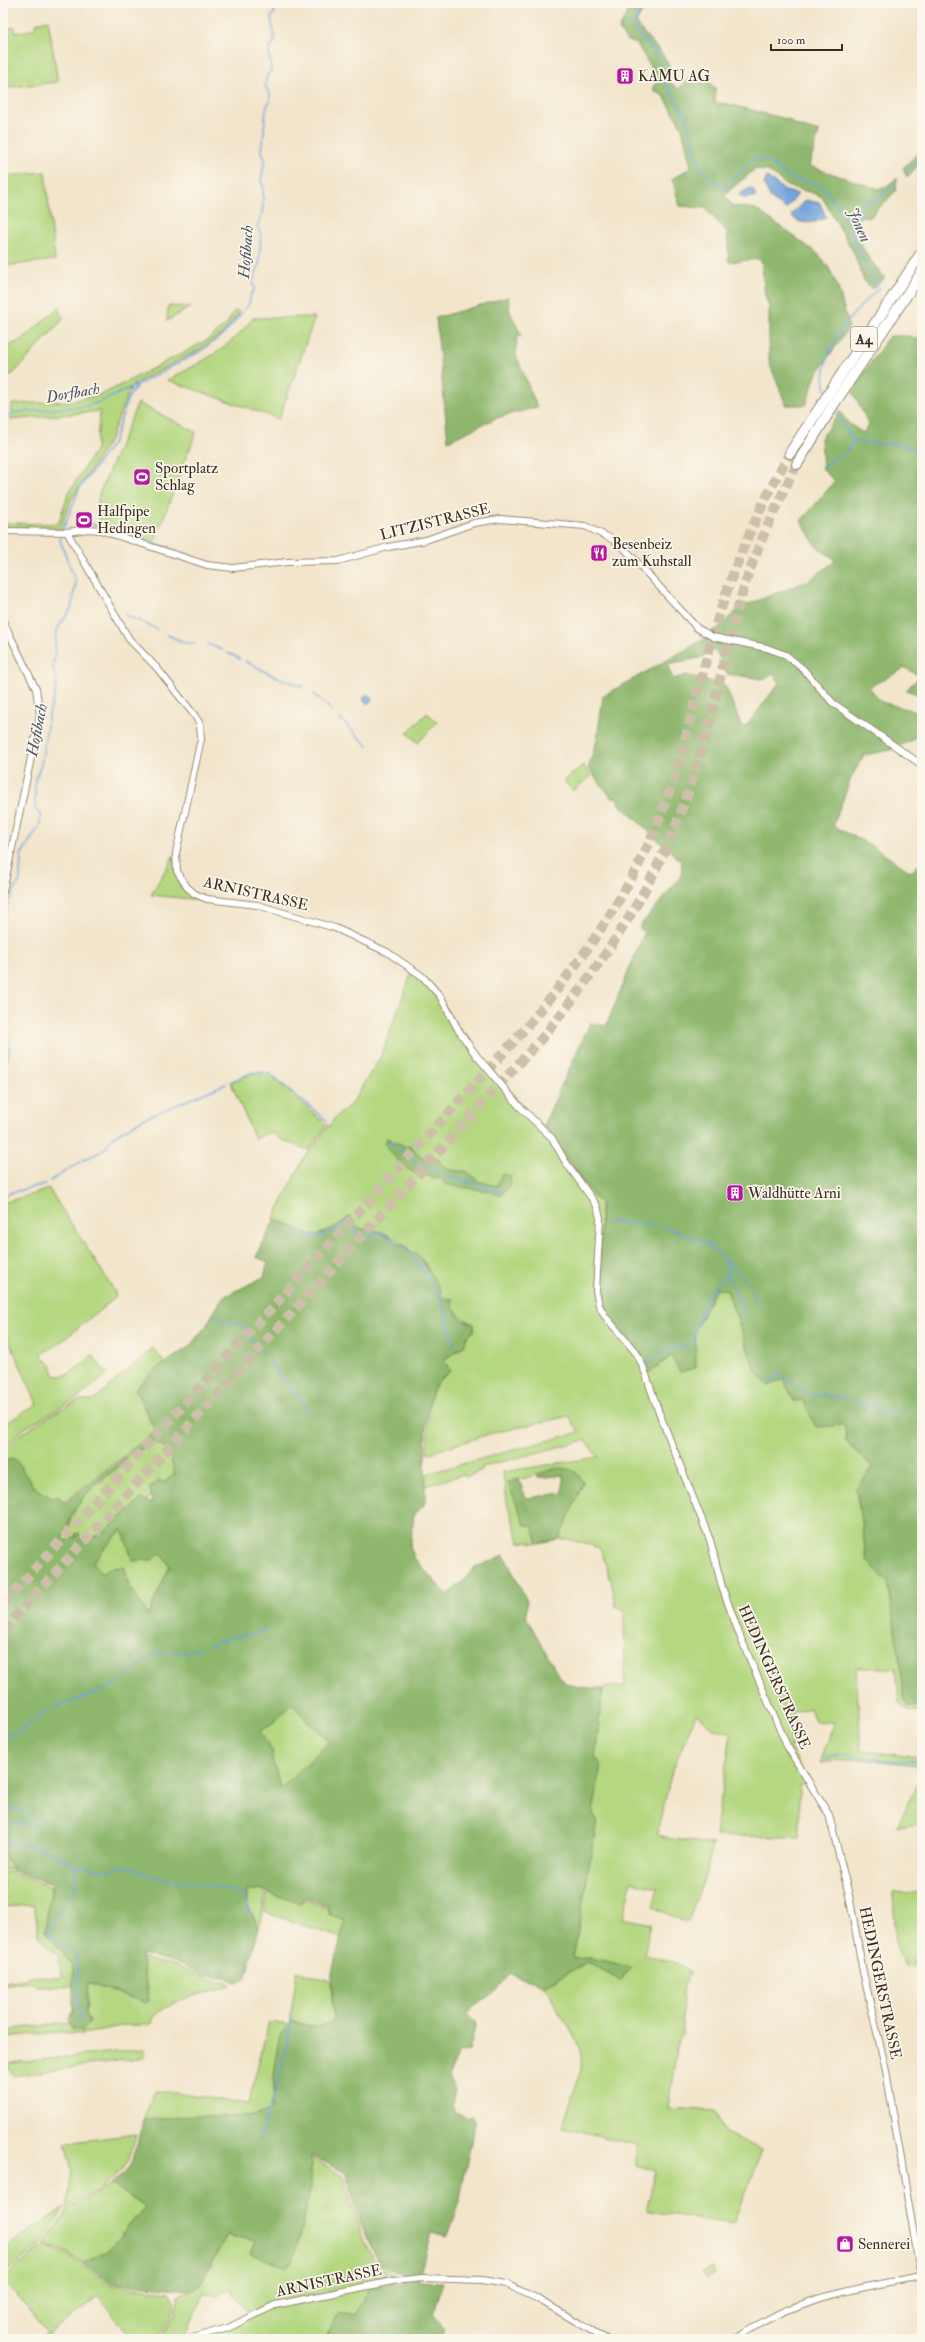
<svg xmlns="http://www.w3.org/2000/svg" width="925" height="2342" font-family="'IM FELL Double Pica',serif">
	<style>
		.green { fill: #b4d780; stroke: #78804f }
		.forest { fill: #8fb86e; stroke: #657146; fill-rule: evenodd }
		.water { fill: #71a2db; stroke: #56667c }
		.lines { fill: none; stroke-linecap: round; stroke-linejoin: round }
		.stream { stroke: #71a2db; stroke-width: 1.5 }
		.motorway-tunnel { stroke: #cdc0a8; stroke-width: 10; stroke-dasharray: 10 5; stroke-linecap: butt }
		.tertiary-casing { stroke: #968874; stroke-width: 8 }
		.motorway-casing { stroke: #968874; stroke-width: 12 }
		.tertiary { stroke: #fff; stroke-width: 6 }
		.motorway { stroke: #fff; stroke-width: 10 }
		.labels { text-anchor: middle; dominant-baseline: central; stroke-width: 3.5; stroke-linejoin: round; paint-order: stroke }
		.shield { fill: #fbf7ec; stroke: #75685c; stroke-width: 1 }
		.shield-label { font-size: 14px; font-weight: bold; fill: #3b2a1e }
		.poi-label { font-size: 15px; fill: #3b2a1e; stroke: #fbf7ec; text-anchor: start }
		.street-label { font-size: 15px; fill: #3b2a1e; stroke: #fbf7ec }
		.water-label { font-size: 16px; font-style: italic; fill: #4e5460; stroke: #fbf7ec }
	</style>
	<rect width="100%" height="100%" fill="#fbf7ec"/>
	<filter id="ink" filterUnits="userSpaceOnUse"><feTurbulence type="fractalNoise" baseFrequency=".025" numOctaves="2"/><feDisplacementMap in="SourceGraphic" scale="8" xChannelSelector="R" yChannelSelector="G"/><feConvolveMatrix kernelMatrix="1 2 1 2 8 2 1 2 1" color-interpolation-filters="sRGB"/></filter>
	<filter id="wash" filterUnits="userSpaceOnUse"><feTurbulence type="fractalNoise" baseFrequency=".012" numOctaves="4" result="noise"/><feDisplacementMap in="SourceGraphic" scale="16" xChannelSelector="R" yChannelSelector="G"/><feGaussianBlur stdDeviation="0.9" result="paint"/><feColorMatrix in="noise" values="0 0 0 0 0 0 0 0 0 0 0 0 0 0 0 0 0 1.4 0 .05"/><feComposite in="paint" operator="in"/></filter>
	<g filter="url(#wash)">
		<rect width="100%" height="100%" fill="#f2e5cb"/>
		<!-- green -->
		<g class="green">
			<polygon points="48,20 58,82 3,88 3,29 15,27 16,33 34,29 36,23"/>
			<polygon points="45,172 55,260 3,266 3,176"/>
			<polygon points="60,306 60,314 64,318 13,374 3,376 3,349 23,339"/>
			<polygon points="168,306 191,307 167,321"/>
			<polygon points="235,310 240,312 223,333 202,348 134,384 128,393 110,440 71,500 60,529 4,527 3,523 58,524 68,494 96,449 100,411 11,420 12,404 72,401 103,394 206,341 226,325"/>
			<path d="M315 317 279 419 167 380C202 362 228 350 253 318Z"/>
			<polygon points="138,403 196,432 154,543 103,523 96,515 99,494"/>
			<polygon points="427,713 437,722 418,743 407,733"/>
			<polygon points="583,765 590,776 573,791 564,781"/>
			<path d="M174 855C176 879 180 886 200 900L151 895Z"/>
			<path d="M413 969 434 987 459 1031 541 1127 595 1198 601 1203 599 1282 640 1353 648 1373 671 1356 696 1368 695 1330 717 1287 727 1290 756 1372 769 1386 783 1379 794 1401 803 1400 845 1424 846 1442 873 1467 856 1489 867 1561 888 1582 903 1684V1699L908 1706H922V1712L908 1710 899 1703 896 1668H856L861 1751 922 1757V1767L919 1765 857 1759 820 1763 834 1722H815L810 1708 793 1712 797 1738 794 1746H790L808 1783 799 1787V1837L715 1836 731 1734 711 1727 696 1714 672 1771 657 1834 671 1839 713 1844 706 1874 687 1923 653 1907 658 1888 631 1882 623 1918 651 1924 644 1955 672 1961 689 1972 683 1991 682 2035 678 2040 668 2108 716 2111 724 2132 762 2150 734 2223 646 2211 656 2171 636 2165V2145L563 2127C577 2071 598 2066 559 2012 553 2004 551 1991 543 1986L588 1962 621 1980 631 1967 591 1958 573 1959 597 1820 593 1813 601 1764 595 1757 603 1689 604 1687 625 1686 624 1610 616 1607 612 1584 600 1548 568 1539H559L583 1483 556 1469 508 1483 532 1524 538 1543 519 1542 507 1502 503 1472 598 1457 585 1440 482 1467V1470L466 1477 464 1474 426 1486V1474L579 1432 569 1416 489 1434 427 1454 430 1399 437 1383 450 1371 444 1360 465 1345 466 1339 474 1330V1324C460 1319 453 1307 441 1298L440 1290 437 1286 426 1264 398 1240 382 1232 357 1228 350 1217 326 1233 314 1236 274 1218 304 1158 334 1119 352 1103 381 1056Z"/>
			<polygon points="253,1073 268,1073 327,1125 308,1150 280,1139 273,1133 267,1133 255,1139 231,1083"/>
			<path d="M49 1189 114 1290 116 1297 56 1346 43 1353 42 1356 51 1365 54 1375C67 1380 83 1363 92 1355L107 1374 80 1396 25 1428 3 1447V1425L37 1404 3 1326V1203Z"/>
			<path d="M153 1348 166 1364 155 1370C152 1389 141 1416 157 1430L64 1502C60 1500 56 1500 52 1498 37 1494 25 1479 21 1465L5 1460 3 1462V1451L20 1435 49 1416 79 1400 93 1401Z"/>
			<path d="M153 1441 168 1449 175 1474 163 1483 159 1480 150 1487 151 1496 146 1501 141 1499C127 1512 86 1557 67 1533 77 1493 96 1485 126 1461V1456L132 1451 133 1454Z"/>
			<polygon points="122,1529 161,1553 170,1566 148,1615 129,1585 124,1567 101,1574 93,1562"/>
			<polygon points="293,1703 306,1720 330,1741 281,1789 272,1759 259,1732 275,1721"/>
			<polygon points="922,1773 922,1824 897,1827"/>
			<polygon points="5,1853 14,1871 3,1869"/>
			<polygon points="3,1872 12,1873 51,1887 45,1931 73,1966 73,1987 36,1986 30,1981 3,1985 3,1982 25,1979 29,1976 61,1977 59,1957 39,1936 34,1905 3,1907 5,1898 3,1894"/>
			<polygon points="260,1889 266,1891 259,1928 247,1904 246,1891"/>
			<polygon points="922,1891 922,1953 916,1954 913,1966 905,1967 896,1945 893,1892 916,1893"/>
			<polygon points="268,1892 301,1904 304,1899 328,1909 329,1914 346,1921 341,1938 264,1912"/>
			<path d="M141 1957 156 1962 175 1965 206 1979 228 1982 230 1986C207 1993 159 2000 150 2025H126L83 2034 60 2032 3 2037V2031L10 2029 69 2023 72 2029 90 2022 86 2012 87 1983 149 2001Z"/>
			<polygon points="297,1971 331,1981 333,2021 316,2028 290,2020"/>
			<path d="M269 2022 289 2025 282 2033 271 2110C248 2119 225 2117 201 2116 182 2116 162 2119 143 2120L155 2090 248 2104Z"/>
			<polygon points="3,2040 9,2063 145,2049 145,2057 14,2076 4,2062"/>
			<polygon points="136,2134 128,2163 103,2187 67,2208 72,2170 65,2143"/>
			<path d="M311 2158 343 2176 364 2241 376 2265 400 2278 269 2305 249 2314 230 2288 218 2295 203 2294 185 2336 175 2339H160L175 2314 179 2296C184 2291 191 2292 197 2287 206 2279 220 2247 226 2235L255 2241 250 2254 311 2187Z"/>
			<polygon points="111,2184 145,2207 106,2252 83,2263 60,2248 43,2244 67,2211"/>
			<polygon points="65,2207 39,2246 3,2274 3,2249"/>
			<path d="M46 2246 55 2248 70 2256 110 2285 170 2292C183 2307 164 2326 157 2339H132L98 2296 43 2339H38L47 2332 3 2279 40 2248Z"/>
			<polygon points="712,2267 715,2274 707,2279 702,2272"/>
			<polygon points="393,2281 394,2284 368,2289 357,2315 339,2312 325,2339 204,2339 203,2336 275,2305"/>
		</g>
		<!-- forest -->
		<g class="forest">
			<path d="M632 3H647L636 23C645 38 665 51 670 69 670 72 669 78 669 81L678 89 699 71 715 88V103L728 104 790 120 793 124 819 132 809 166 879 189 884 188 897 178 896 191 869 218 860 216C852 241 870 260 885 278L872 289 864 281 854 253 822 197 816 194 788 186 768 171 755 169 724 195 733 206 756 209 817 253 829 268 838 287 849 327 816 375 806 405H786L769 362V306L765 296 761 259 729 262 727 232 705 208 680 206 672 179 691 167 682 128 664 96 653 90V86L657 83 651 68 637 44 626 40 619 29Z"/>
			<polygon points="922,149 922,162 907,177 903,168"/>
			<polygon points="508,297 510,312 521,335 517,337 516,355 537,407 496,418 448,441 436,318"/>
			<path d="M889 336H908L922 341V696L906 690 920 676 905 668 869 687 881 702 922 713V735L891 750 864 755 851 778 833 826 867 843 911 872 922 861V1706H908L903 1699V1684L888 1582 867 1561 856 1489 873 1467 846 1442 845 1425 816 1427 803 1400 794 1401 783 1379 769 1386 756 1372 727 1290 716 1288 695 1330 696 1368 680 1372 671 1356 648 1373 640 1353 609 1318 600 1298 601 1203 595 1198 543 1126 590 1023 606 1026 644 933 639 927 679 879 682 872 681 861 618 803V798H612L588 769 597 740 603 696 708 637 741 607 808 581 834 562V559L816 546 801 521 835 481 823 470 821 438 840 411 848 423 863 433 869 425 852 390ZM715 650 727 674 763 679 774 673 779 683 748 724 742 727 725 685 686 675 673 679 667 664 700 658Z"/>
			<path d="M387 1138 406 1147 410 1145 421 1156 432 1162 438 1158C444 1172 454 1171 467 1171L478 1181 497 1186 502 1174 511 1176 508 1189 503 1191 501 1196 488 1191 446 1185 440 1178 436 1179C428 1174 422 1176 415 1173 401 1167 393 1155 385 1144Z"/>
			<path d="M350 1217 357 1228 382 1232 420 1257 441 1290V1298L453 1299 452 1306 462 1320 474 1324V1330L466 1338 465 1344 444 1360 450 1371C446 1375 440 1379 436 1384 421 1408 426 1474 425 1504L414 1514 410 1547 415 1559 447 1595 462 1582 474 1568 504 1555 527 1601 526 1617 558 1674 566 1684 578 1687 603 1689 595 1757 601 1764 593 1813 597 1820 573 1959 591 1958 631 1967 621 1980 588 1962 543 1986C534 1979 521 1980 511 1974 504 1979 501 1987 494 1992 484 2001 475 2004 467 2014L476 2023 469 2051 459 2052 448 2078 455 2089 452 2105 456 2113 467 2117 472 2115 475 2122 460 2198 447 2236 431 2232 418 2281 443 2282 432 2315 445 2329 440 2339H325L339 2312 357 2315 368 2289 404 2283 405 2276 379 2264 360 2221 346 2173 311 2156V2187L294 2259 287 2267 250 2254 255 2241 227 2235 198 2286 192 2290 111 2283 83 2263 106 2252 145 2207 111 2184 129 2167 133 2160 143 2120C162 2119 182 2116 201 2116 225 2117 248 2119 271 2110 273 2085 275 2060 281 2036 283 2029 289 2027 290 2020L316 2028 333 2021 332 1973 345 1921 329 1914 328 1907 305 1897 301 1904 260 1889 247 1891V1904L259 1928 245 1979 237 1983 225 1977 205 1976 178 1963 141 1954 149 2001 146 2003 88 1983 86 2012 90 2022 83 2031 72 2029 68 2019 73 2010V1966L45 1931 52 1884 14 1871 3 1854V1462L10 1459H15L34 1487 52 1498 59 1496 65 1503 126 1456V1461C103 1480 91 1485 73 1512 68 1520 69 1530 63 1538L65 1540 70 1537H76L75 1534 79 1533 81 1539 100 1536 141 1499 152 1503 150 1488 159 1480 163 1483 175 1474 168 1449 153 1441 133 1455 132 1451 158 1431 152 1425 135 1389 155 1370 190 1346 206 1326 223 1297 264 1277 268 1262 256 1257 275 1219C316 1237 311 1243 350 1217ZM122 1529 133 1561 152 1560 161 1553 170 1566 148 1615 129 1585 124 1567 110 1568 101 1574 93 1562ZM293 1703 306 1720 330 1741 281 1788 272 1759 273 1752 260 1732 275 1721Z"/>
			<path d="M556 1468C570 1469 577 1469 583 1483L559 1539 538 1543 532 1525H525L508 1483 518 1478 526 1498 563 1493V1475L538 1478V1474Z"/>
		</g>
		<!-- water -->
		<g class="water">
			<polygon points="767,177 786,191 798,194 786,209 771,199 764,184"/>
			<polygon points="750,188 753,189 756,197 742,198 739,194"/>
			<path d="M805 200 820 203 826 217C816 224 799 226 791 215Z"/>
			<circle cx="368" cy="699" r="4.5"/>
		</g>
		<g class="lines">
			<!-- stream -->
			<g class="stream">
				<path d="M643 3 633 27 660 58 665 82 686 117 700 168 714 182 724 188 757 157 764 158 791 178 822 186 844 214 861 257 879 288C852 313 816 351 826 391"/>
				<polyline points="907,171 922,155"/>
				<polyline points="854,238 862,204 878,198 896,182"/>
				<polyline points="835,411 854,442 902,445 922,451"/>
				<polyline points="11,413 86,406 103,401 136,385"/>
				<polyline points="3,414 8,414"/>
				<polyline points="845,453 854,442"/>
				<polyline points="825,467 833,458 843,456"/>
				<polyline points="77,526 91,524 107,528"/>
				<polyline points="63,529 79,489 114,441 128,398 137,385 201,351 224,334 249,304 251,294 255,289 253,282 259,264 261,234 257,226 262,214 263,203 263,186 261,180 265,160 262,151 266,109 270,101 270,94 265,86 267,75 271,71 269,50 275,40 271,17 275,12 271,3"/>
				<polyline points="111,529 191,556"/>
				<polyline points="125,615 157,629"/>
				<polyline points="168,635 185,643 195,643"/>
				<polyline points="208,644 222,650"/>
				<polyline points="228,653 240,659"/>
				<polyline points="245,661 274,676 303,687"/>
				<polyline points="314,694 323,703"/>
				<polyline points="326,705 332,711"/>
				<polyline points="340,719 368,746"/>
				<polyline points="3,924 8,903 20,880 21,855 40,825 40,814 35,809 35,780 41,765 49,714 55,694 57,680 53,669 57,629 71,609 76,583 60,540 61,536"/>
				<polyline points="3,952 3,956"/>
				<path d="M3 1028C12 1038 11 1055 3 1066"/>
				<polyline points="230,1082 253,1072 269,1073 327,1121"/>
				<polyline points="389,1141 416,1163 439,1171"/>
				<polyline points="83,1160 100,1152 107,1146 112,1137 143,1119 226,1084"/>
				<polyline points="445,1175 504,1193"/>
				<polyline points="50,1181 80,1162"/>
				<polyline points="3,1198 10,1193 45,1184"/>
				<polyline points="606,1223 616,1222 656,1225"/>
				<polyline points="663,1226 707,1243 724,1258 728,1275 745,1315"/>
				<path d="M297 1231C322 1244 328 1233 350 1219L349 1228 364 1237H371L375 1233H381L396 1242"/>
				<path d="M403 1246C413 1256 436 1287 441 1299 447 1314 450 1331 455 1347"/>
				<polyline points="725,1259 747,1282 759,1305"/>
				<polyline points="216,1316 221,1320 240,1324 246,1329 252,1341 265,1352"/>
				<polyline points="269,1360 278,1374 284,1377 294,1394 305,1402 305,1415"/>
				<path d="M648 1368V1361L671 1349 693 1343C698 1318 706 1289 728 1275"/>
				<polyline points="770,1383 778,1375 793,1382 806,1393 848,1399"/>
				<polyline points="852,1400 903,1416"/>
				<polyline points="209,1646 227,1638 255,1634 267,1629"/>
				<polyline points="55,1706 70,1703 112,1686 156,1653 185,1652 202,1648"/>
				<polyline points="3,1733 11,1734 21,1732 29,1722 36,1721 47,1709"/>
				<path d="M825 1759C841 1753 856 1755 872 1758 888 1761 905 1761 922 1760"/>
				<polyline points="3,1804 13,1810 22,1810 38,1820"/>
				<polyline points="3,1823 35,1825"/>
				<path d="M3 1843 26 1845 60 1855 63 1860H69L76 1867C86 1864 93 1869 103 1870 112 1871 122 1866 130 1867 137 1868 141 1873 147 1875 179 1886 215 1880 245 1897L250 1914"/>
				<polyline points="72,1895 77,1890 75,1872 76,1868"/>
				<path d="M68 1897 56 1920 47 1927C52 1941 66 1945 76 1955 79 1976 76 1998 81 2018L78 2022"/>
				<path d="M259 2142C270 2101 287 2060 291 2017"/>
			</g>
		</g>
	</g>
	<g filter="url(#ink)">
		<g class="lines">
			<!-- motorway-tunnel -->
			<g class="motorway-tunnel">
				<path d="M3 1604 525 1029C578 966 625 901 657 825 684 758 697 687 718 618 736 560 760 506 790 453"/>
				<path d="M3 1630 542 1038C607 958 658 883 691 784 713 720 724 652 744 587 758 544 777 504 797 464"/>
			</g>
			<defs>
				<g id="tertiary">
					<polyline points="3,531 67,532 89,529 100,530 207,565 233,568 287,562 338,561 388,547 426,540 474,523 500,519 585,526 612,539 624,548 697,628 713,637 767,648 786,655 803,669 833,703 922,765"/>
					<polyline points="67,532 129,639 157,668 195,716 200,724 201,739 176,853 177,871 187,887 195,894 207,899 257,905 335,928 387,952 422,976 440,996 459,1031 476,1055 519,1106 552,1138 565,1161 597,1206 600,1218 596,1291 599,1305 605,1316 637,1354 644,1369 658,1410 710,1540 722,1587 740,1636 787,1746 829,1815 849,1895 863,1972 886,2071 921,2276"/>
					<polyline points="3,621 36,689 40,715 3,891"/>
					<polyline points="188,2339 228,2328 275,2305 393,2281 423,2278 482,2280 506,2284 538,2299 606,2339"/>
					<path d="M735 2339C793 2298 854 2289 922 2276"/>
				</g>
				<g id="motorway">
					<polyline points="790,453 922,252"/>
					<polyline points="797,464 834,404 922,272"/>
				</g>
			</defs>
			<!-- tertiary casing -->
			<use href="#tertiary" class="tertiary-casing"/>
			<!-- motorway casing -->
			<use href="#motorway" class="motorway-casing"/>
			<!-- tertiary -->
			<use href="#tertiary" class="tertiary"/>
			<!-- motorway -->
			<use href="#motorway" class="motorway"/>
		</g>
	</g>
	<!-- icons -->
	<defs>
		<symbol id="building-square" viewBox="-11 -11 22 22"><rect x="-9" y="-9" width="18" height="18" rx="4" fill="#b5179e" stroke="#fbf7ec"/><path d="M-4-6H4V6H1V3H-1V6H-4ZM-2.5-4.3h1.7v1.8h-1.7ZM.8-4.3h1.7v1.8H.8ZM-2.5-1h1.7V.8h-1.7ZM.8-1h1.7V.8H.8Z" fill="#fff"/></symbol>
		<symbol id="stadium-square" viewBox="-11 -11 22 22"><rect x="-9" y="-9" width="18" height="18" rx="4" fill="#b5179e" stroke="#fbf7ec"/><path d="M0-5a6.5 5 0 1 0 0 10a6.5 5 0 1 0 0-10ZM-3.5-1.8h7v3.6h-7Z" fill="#fff"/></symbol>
		<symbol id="restaurant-square" viewBox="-11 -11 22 22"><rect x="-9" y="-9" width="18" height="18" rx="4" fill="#b5179e" stroke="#fbf7ec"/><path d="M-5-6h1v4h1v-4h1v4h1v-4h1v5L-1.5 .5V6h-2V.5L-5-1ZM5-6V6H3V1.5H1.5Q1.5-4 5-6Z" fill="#fff"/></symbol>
		<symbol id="shop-square" viewBox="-11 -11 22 22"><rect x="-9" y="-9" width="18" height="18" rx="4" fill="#b5179e" stroke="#fbf7ec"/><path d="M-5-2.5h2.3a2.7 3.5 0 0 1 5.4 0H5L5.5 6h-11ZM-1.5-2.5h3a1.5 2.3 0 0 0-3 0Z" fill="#fff"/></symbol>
	</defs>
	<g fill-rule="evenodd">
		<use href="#building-square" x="615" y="66" width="20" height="20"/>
		<use href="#stadium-square" x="132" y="467" width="20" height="20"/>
		<use href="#stadium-square" x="74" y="510" width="20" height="20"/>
		<use href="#restaurant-square" x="589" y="543" width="20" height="20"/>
		<use href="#building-square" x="725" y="1183" width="20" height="20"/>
		<use href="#shop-square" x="835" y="2234" width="20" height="20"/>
	</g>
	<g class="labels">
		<!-- shield labels -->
		<rect class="shield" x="851" y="327" width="26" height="24" rx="3"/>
		<g class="shield-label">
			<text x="864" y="339">A4</text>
		</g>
		<!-- poi labels -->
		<g class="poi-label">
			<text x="638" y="76">KAMU AG</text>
			<text x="155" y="468">Sportplatz<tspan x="155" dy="17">Schlag</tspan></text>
			<text x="97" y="511">Halfpipe<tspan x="97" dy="17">Hedingen</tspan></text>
			<text x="612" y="544">Besenbeiz<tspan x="612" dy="17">zum Kuhstall</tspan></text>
			<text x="748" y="1193">Waldhütte Arni</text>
			<text x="858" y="2244">Sennerei</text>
		</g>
		<!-- street labels -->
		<g class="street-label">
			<text transform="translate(435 522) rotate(-14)">LITZISTRASSE</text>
			<text transform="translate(256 894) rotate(13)">ARNISTRASSE</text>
			<text transform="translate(774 1677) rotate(66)">HEDINGERSTRASSE</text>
			<text transform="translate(880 1983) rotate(78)">HEDINGERSTRASSE</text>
			<text transform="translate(329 2281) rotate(-12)">ARNISTRASSE</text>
		</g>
		<!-- water labels -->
		<g class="water-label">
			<text transform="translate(859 225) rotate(66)">Jonen</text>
			<text transform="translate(246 252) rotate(-86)">Hofibach</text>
			<text transform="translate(73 393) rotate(-10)">Dorfbach</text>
			<text transform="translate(37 730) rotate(-79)">Hofibach</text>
		</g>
	</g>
	<!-- margin -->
	<rect width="925" height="2342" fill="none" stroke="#fbf7ec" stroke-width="16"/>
	<!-- scale -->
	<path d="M771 44v6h71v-6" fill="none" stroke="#3b2a1e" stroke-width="2"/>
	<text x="777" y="44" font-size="12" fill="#3b2a1e" stroke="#fbf7ec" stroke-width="3" paint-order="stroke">100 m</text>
</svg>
